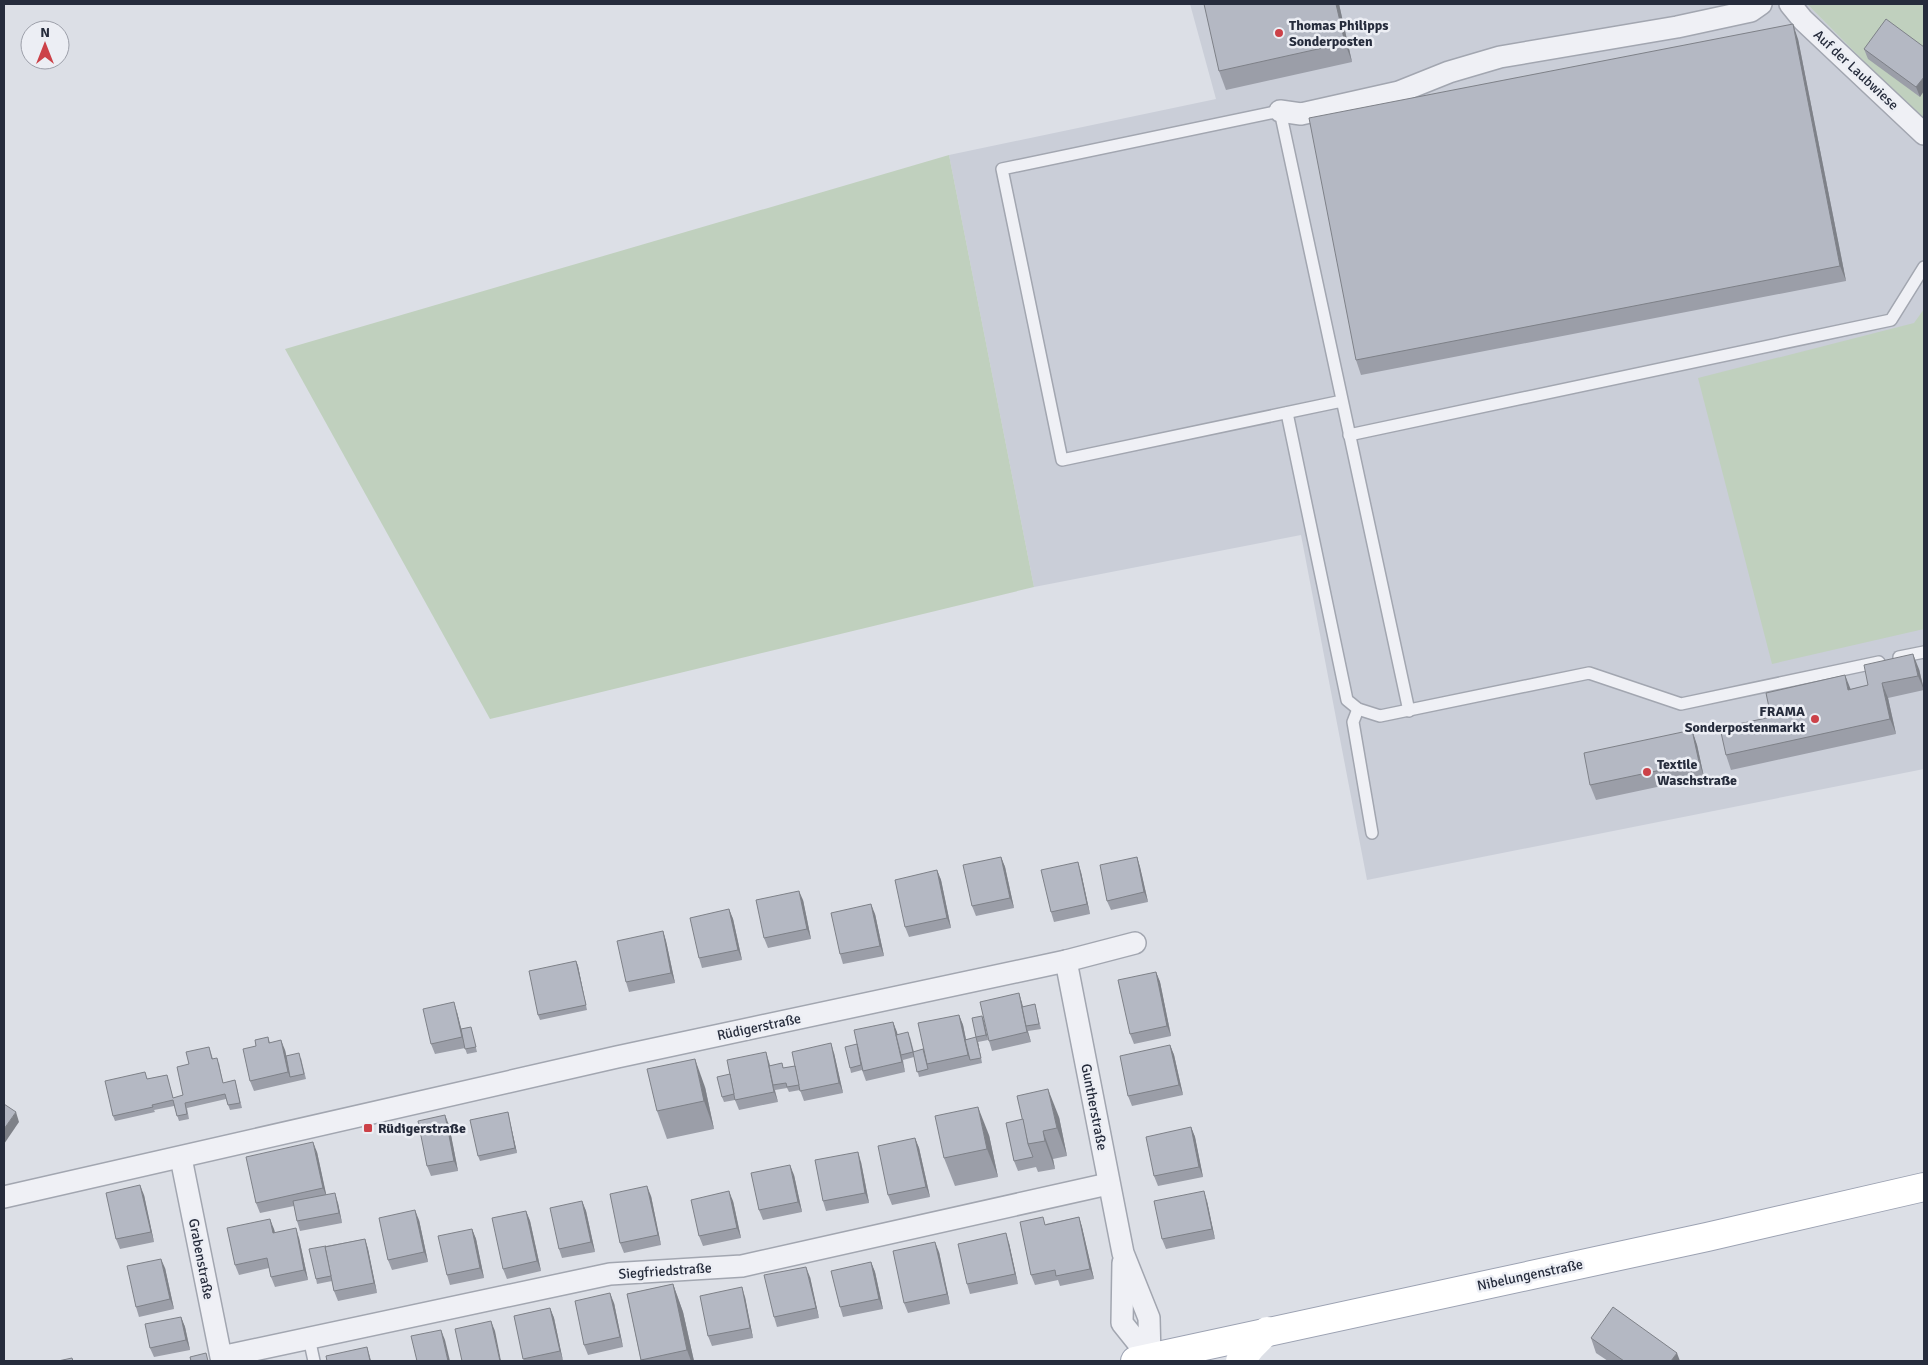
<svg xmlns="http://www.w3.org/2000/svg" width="1928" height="1365" font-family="Signika,sans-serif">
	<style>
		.built { fill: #caced8 }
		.green { fill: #c0d0be }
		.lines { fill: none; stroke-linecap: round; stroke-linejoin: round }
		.lane-casing { stroke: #a2a6b0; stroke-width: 14 }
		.street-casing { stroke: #a2a6b0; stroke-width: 24 }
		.primary-casing { stroke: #9ca2b2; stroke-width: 30 }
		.lane { stroke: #eff0f5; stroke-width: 11 }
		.street { stroke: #eff0f5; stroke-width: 21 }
		.secondary { stroke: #fff; stroke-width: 28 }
		.primary { stroke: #fff; stroke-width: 28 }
		.wall { fill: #9b9ea8 }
		.shaded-wall { fill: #7e8188 }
		.building { fill: #b4b8c3; stroke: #7e8188 }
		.poi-dot { fill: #cc4148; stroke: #eceef4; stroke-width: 2 }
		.labels { text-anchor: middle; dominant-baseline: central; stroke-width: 5; stroke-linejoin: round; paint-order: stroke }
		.poi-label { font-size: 14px; font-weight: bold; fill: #262c3c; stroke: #eceef4; text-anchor: start }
		.street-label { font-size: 14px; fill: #262c3c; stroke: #eceef4 }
	</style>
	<rect width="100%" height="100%" fill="#dcdfe6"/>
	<!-- built -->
	<polygon class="built" points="1190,4 1807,4 1924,122 1924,769 1367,880 1301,535 1034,587 949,155 1216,99"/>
	<!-- green -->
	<g class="green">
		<polygon points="1807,4 1924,4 1924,122"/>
		<polygon points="949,155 1034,587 490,719 285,349"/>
		<polygon points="1924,309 1924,629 1772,664 1698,378 1914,323"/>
	</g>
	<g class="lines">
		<defs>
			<g id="lane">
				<polyline points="1342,401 1062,460 1002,169 1280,111 1409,711"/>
				<polyline points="1287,413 1347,700 1358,709 1380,716 1589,673 1681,704 1879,662"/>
				<polyline points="1349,435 1891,320 1924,267"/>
				<polyline points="1899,657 1924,652"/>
				<polyline points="1358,709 1353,722 1372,833"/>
				<polyline points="309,1338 314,1361"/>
			</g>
			<g id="street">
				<polyline points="1790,4 1803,20 1924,134"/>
				<polyline points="1280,111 1301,114 1399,92 1449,72 1500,57 1677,27 1751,11 1761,4"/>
				<polyline points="1066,961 1123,1253 1149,1318 1150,1358"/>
				<polyline points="181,1158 221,1357 610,1274 742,1266 1108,1184"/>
				<polyline points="4,1197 617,1057 1066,961 1135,943"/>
				<polyline points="1123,1263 1122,1323 1150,1358"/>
			</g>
			<polyline id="primary" points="1135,1361 1707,1237 1924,1187"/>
		</defs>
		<!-- lane casing -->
		<use href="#lane" class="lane-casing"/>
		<!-- street casing -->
		<use href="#street" class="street-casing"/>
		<!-- primary casing -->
		<use href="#primary" class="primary-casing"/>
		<!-- lane -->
		<use href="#lane" class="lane"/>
		<!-- street -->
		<use href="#street" class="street"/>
		<!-- secondary -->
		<polyline class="secondary" points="1240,1361 1251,1347 1267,1331"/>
		<!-- primary -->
		<use href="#primary" class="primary"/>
	</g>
	<!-- wall -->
	<g class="wall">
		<polygon points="1339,4 1352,62 1226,90 1219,71"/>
		<polygon points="1798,39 1846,281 1361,375 1356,360"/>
		<polygon points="1924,47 1920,97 1868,59 1864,49"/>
		<polygon points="1919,669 1924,690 1888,698 1896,734 1731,770 1726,755 1771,717 1851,689 1868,685"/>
		<polygon points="1692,730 1697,745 1704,777 1596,800 1590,785"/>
		<polygon points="1001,857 1005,867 1014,908 976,916 972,906"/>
		<polygon points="1137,857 1140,867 1148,902 1111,910 1107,901"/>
		<polygon points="937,870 941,880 951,928 909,937 905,927"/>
		<polygon points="1081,872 1090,914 1054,922 1051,912"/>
		<polygon points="803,900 811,939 768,948 764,938"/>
		<polygon points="729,909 733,919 742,960 702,968 699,958"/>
		<polygon points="875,914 884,956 843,964 840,954"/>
		<polygon points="663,931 666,941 675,983 629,992 626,982"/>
		<polygon points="576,961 578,966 587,1010 540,1020 538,1015"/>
		<polygon points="1156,972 1160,982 1171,1036 1134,1044 1130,1034"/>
		<polygon points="1019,993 1023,1007 1035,1004 1041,1029 1028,1031 1031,1042 992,1051 989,1041"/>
		<polygon points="457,1012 461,1029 471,1027 477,1052 467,1054 465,1048 435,1054 431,1044"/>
		<polygon points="959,1015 963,1025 966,1039 978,1042 982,1063 919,1077 914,1057 903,1060 905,1072 866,1081 862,1070 851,1073 850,1068 857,1044 893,1022 897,1034 910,1037 914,1052 923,1049"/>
		<polygon points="982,1016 988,1040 978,1042 976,1037"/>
		<polygon points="268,1037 270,1043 285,1050 286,1056 301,1058 306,1079 254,1091 250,1081 256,1046"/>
		<polygon points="1170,1045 1174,1055 1183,1095 1132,1106 1128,1096"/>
		<polygon points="209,1047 213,1059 219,1063 223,1083 235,1080 242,1108 230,1110 226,1099 187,1108 189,1119 179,1121 174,1106 154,1110 155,1112 115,1121 113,1116 147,1079 167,1075 173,1098 183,1095 189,1064"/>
		<polygon points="834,1053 843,1093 804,1101 800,1090 789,1092 787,1088 775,1090 778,1102 739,1110 735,1100 724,1102 722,1097 730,1074 769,1062 770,1066 784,1068 795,1066"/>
		<polygon points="705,1087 714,1129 667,1139 657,1111"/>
		<polygon points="508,1112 509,1117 517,1153 480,1161 478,1156"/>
		<polygon points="1059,1117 1067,1156 1053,1159 1055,1169 1038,1172 1036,1167 1018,1171 1014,1161 1006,1123"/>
		<polygon points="449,1125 458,1171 431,1176 427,1166"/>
		<polygon points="1191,1127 1195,1137 1203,1177 1158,1186 1154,1176"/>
		<polygon points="989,1135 998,1177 955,1186 944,1158"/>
		<polygon points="915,1138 919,1148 930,1197 892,1205 888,1195"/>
		<polygon points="317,1152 326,1195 338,1203 342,1223 300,1231 297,1221 294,1206 260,1213 256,1203"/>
		<polygon points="861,1162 869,1203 826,1211 823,1201"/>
		<polygon points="794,1175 802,1212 763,1220 759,1210"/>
		<polygon points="144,1195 154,1242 120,1249 116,1239"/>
		<polygon points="651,1196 661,1245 624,1253 620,1243"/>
		<polygon points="582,1201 586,1211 595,1252 562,1258 559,1249"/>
		<polygon points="733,1201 741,1238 703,1246 699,1236"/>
		<polygon points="1207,1201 1215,1239 1166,1249 1162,1239"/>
		<polygon points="526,1211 530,1221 541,1271 507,1279 503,1269"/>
		<polygon points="1079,1217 1082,1227 1094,1279 1060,1286 1058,1280 1035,1285 1031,1275 1046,1224"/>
		<polygon points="419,1220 428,1262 392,1270 388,1260"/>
		<polygon points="274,1229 275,1233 299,1238 308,1280 275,1287 271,1277 269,1268 239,1275 235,1265"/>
		<polygon points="472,1229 476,1239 484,1278 450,1285 447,1275"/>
		<polygon points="365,1239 368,1249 377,1293 338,1301 334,1291 332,1281 317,1284 316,1279 326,1246"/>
		<polygon points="1009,1243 1018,1284 970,1294 967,1284"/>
		<polygon points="939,1252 950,1304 908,1313 904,1303"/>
		<polygon points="871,1262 875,1272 883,1309 843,1317 840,1307"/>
		<polygon points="165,1268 174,1309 139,1317 136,1307"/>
		<polygon points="810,1277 819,1318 777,1327 774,1317"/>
		<polygon points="673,1284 683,1312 694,1361 641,1361 627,1294"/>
		<polygon points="745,1297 753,1338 712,1346 708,1336"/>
		<polygon points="614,1303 623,1347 588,1355 584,1345"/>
		<polygon points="550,1308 554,1318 563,1361 524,1361 514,1316"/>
		<polygon points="181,1317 185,1327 190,1350 154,1357 150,1348"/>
		<polygon points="1591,1338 1680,1361 1608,1361 1596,1353"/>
	</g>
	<!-- shaded-wall -->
	<g class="shaded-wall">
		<polygon points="1336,4 1339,4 1352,62 1345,43"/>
		<polygon points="1793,24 1798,39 1846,281 1840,266"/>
		<polygon points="1924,77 1924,91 1920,97 1916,87"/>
		<polygon points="1913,654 1919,669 1924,690 1918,676"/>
		<polygon points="1845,675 1851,690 1848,690"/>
		<polygon points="1882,683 1888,698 1896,734 1890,719"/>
		<polygon points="1692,730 1697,745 1704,777 1699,762"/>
		<polygon points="1001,857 1005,867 1014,908 1010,898"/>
		<polygon points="1137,857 1140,867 1148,902 1144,892"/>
		<polygon points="1078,862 1081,872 1090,914 1087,904"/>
		<polygon points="937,870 941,880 951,928 947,918"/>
		<polygon points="799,891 803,900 811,939 807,929"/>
		<polygon points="871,904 875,914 884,956 880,946"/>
		<polygon points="729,909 733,919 742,960 738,950"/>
		<polygon points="663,931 666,941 675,983 671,973"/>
		<polygon points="576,961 578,966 587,1010 586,1005"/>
		<polygon points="1156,972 1160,982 1171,1036 1167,1026"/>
		<polygon points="1019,993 1022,1003 1027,1026 1026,1026 1031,1042 1027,1032"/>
		<polygon points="454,1002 457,1012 466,1047 462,1037"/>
		<polygon points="959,1015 963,1025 970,1060 972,1065 968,1055"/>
		<polygon points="982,1016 984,1021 988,1040 986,1035"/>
		<polygon points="893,1022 897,1032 902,1055 901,1055 905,1072 902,1062"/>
		<polygon points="976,1037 978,1042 982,1063 981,1058"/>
		<polygon points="281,1040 285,1050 291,1077 290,1077 288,1072"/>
		<polygon points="831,1043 834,1053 843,1093 839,1083"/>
		<polygon points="1170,1045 1174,1055 1183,1095 1179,1085"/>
		<polygon points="766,1052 769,1062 774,1085 773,1085 778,1102 774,1092"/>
		<polygon points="695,1059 705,1087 714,1129 704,1101"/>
		<polygon points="1048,1089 1059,1117 1067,1156 1057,1128"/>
		<polygon points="978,1107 989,1135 998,1177 987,1149"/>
		<polygon points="16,1112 19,1122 4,1144 4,1129"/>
		<polygon points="508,1112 509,1117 517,1153 515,1148"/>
		<polygon points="445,1115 449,1125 458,1171 454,1161"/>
		<polygon points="1191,1127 1195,1137 1203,1177 1199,1167"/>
		<polygon points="1043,1131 1053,1159 1055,1169 1045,1141"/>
		<polygon points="915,1138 919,1148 930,1197 926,1187"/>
		<polygon points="313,1142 317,1152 327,1198 323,1188"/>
		<polygon points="858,1152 861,1162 869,1203 865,1193"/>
		<polygon points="790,1165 794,1175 802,1212 798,1202"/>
		<polygon points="140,1185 144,1195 154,1242 151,1232"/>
		<polygon points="647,1186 651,1196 661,1245 658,1235"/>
		<polygon points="729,1191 733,1201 741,1238 737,1228"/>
		<polygon points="1204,1191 1207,1201 1215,1239 1212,1229"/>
		<polygon points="335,1193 338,1203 342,1223 339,1213"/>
		<polygon points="582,1201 586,1211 595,1252 591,1242"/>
		<polygon points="415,1210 419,1220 428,1262 424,1252"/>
		<polygon points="526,1211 530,1221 541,1271 537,1261"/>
		<polygon points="1079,1217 1082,1227 1094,1279 1090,1269"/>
		<polygon points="270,1219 274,1229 277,1243 273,1233"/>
		<polygon points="296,1228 299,1238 308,1280 304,1270"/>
		<polygon points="472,1229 476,1239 484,1278 480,1268"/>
		<polygon points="1006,1233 1009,1243 1018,1284 1015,1274"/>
		<polygon points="365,1239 368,1249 377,1293 374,1283"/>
		<polygon points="935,1242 939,1252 950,1304 947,1294"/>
		<polygon points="161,1259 165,1268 174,1309 170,1299"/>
		<polygon points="871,1262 875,1272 883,1309 879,1299"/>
		<polygon points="806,1267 810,1277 819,1318 816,1308"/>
		<polygon points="673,1284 683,1312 694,1361 691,1361 687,1350"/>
		<polygon points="742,1287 745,1297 753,1338 750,1328"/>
		<polygon points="610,1293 614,1303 623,1347 620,1337"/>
		<polygon points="550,1308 554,1318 563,1361 560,1351"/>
		<polygon points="181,1317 185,1327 190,1350 186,1340"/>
		<polygon points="491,1321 495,1331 501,1361 500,1361"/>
		<polygon points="441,1330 445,1340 450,1361 448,1361"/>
		<polygon points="367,1347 370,1357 371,1361 370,1361"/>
		<polygon points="1677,1353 1680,1361 1671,1361"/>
	</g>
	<!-- building -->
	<g class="building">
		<polygon points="1204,4 1336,4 1345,43 1219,71"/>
		<polygon points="1886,19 1924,47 1924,77 1916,87 1864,49"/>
		<polygon points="1793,24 1840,266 1356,360 1309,118"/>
		<polygon points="1913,654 1918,676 1882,683 1890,719 1726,755 1720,728 1771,717 1766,693 1845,675 1848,690 1868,685 1864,665"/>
		<polygon points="1692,730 1699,762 1590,785 1584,753"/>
		<polygon points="1001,857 1010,898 972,906 963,865"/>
		<polygon points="1137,857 1144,892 1107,901 1100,865"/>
		<polygon points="1078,862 1087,904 1051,912 1041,870"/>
		<polygon points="937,870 947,918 905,927 895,880"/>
		<polygon points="799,891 807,929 764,938 756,900"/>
		<polygon points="871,904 880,946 840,954 831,913"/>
		<polygon points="729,909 738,950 699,958 690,918"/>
		<polygon points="663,931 671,973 626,982 617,941"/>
		<polygon points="576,961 586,1005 538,1015 529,971"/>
		<polygon points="1156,972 1167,1026 1130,1034 1118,980"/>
		<polygon points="1019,993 1027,1032 989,1041 980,1002"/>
		<polygon points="454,1002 462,1037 431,1044 423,1009"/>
		<polygon points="1035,1004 1039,1024 1026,1026 1022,1007"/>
		<polygon points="959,1015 968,1055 927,1064 918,1023"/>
		<polygon points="982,1016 986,1035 976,1037 972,1018"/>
		<polygon points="893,1022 902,1062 863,1071 854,1030"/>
		<polygon points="471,1027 476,1047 465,1049 461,1029"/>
		<polygon points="908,1032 913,1052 923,1049 928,1069 917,1072 913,1052 901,1055 896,1035"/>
		<polygon points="268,1037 269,1043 281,1040 288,1072 250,1081 243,1049 256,1046 255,1040"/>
		<polygon points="976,1037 981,1058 970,1060 965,1040"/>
		<polygon points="831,1043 839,1083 800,1091 792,1052"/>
		<polygon points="857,1044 861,1065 850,1068 845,1047"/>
		<polygon points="1170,1045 1179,1085 1128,1096 1120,1056"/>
		<polygon points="209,1047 212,1059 217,1058 223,1083 235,1080 240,1103 228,1105 225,1094 185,1103 187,1114 177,1116 173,1100 152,1105 153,1107 113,1116 105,1081 145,1072 147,1079 167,1075 173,1098 183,1095 177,1067 189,1064 186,1052"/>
		<polygon points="766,1052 774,1092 735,1100 727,1060"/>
		<polygon points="299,1053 304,1074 290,1077 286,1056"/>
		<polygon points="695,1059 704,1101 657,1111 647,1069"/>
		<polygon points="782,1063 783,1068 795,1066 799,1085 787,1087 786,1083 773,1085 769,1066"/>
		<polygon points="730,1074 734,1094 722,1097 717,1077"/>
		<polygon points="1048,1089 1057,1128 1043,1131 1045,1141 1028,1144 1017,1096"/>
		<polygon points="4,1104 16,1112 4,1129"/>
		<polygon points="978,1107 987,1149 944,1158 935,1116"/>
		<polygon points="508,1112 515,1148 478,1156 470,1120"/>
		<polygon points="445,1115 454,1161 427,1166 418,1121"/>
		<polygon points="1023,1119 1028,1144 1033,1157 1014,1161 1006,1123"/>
		<polygon points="1191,1127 1199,1167 1154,1176 1146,1137"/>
		<polygon points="915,1138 926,1187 888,1195 878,1146"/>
		<polygon points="313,1142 323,1188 256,1203 246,1157"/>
		<polygon points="858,1152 865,1193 823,1201 815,1160"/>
		<polygon points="790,1165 798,1202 759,1210 751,1173"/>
		<polygon points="140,1185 151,1232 116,1239 106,1193"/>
		<polygon points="647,1186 658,1235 620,1243 610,1194"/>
		<polygon points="729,1191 737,1228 699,1236 691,1200"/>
		<polygon points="1204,1191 1212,1229 1162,1239 1154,1201"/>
		<polygon points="335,1193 339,1213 297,1221 293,1201"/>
		<polygon points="582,1201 591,1242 559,1249 550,1208"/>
		<polygon points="415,1210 424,1252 388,1260 379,1218"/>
		<polygon points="526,1211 537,1261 503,1269 492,1218"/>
		<polygon points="1043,1217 1045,1225 1079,1217 1090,1269 1056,1276 1055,1270 1031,1275 1020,1222"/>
		<polygon points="270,1219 273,1233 296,1228 304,1270 271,1277 267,1258 235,1265 227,1228"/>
		<polygon points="472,1229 480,1268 447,1275 438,1236"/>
		<polygon points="1006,1233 1015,1274 967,1284 958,1244"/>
		<polygon points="365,1239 374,1283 334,1291 325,1247"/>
		<polygon points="935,1242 947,1294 904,1303 893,1251"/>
		<polygon points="326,1246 325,1247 331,1276 316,1279 309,1249"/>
		<polygon points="161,1259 170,1299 136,1307 127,1266"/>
		<polygon points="871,1262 879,1299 840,1307 831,1271"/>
		<polygon points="806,1267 816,1308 774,1317 764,1275"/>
		<polygon points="673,1284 687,1350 641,1360 627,1294"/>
		<polygon points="742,1287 750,1328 708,1336 700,1296"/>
		<polygon points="610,1293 620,1337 584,1345 575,1301"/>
		<polygon points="1613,1307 1677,1353 1671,1361 1624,1361 1591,1338"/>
		<polygon points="550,1308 560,1351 523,1359 514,1316"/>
		<polygon points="181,1317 186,1340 150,1348 145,1324"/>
		<polygon points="491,1321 500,1361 462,1361 455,1329"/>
		<polygon points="441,1330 448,1361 417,1361 411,1336"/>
		<polygon points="367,1347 370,1361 327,1361 326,1356"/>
		<polygon points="206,1353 208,1361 191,1361 190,1357"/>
		<polygon points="72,1358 73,1361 58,1361"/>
	</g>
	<!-- markers -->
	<g class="poi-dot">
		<circle cx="1279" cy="33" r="5"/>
		<circle cx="1815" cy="719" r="5"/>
		<circle cx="1647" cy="772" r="5"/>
		<rect x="363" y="1123" width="10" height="10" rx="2.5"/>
	</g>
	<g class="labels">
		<!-- poi labels -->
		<g class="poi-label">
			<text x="1289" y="25">Thomas Philipps<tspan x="1289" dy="16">Sonderposten</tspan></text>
			<text x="1805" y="711" text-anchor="end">FRAMA<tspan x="1805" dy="16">Sonderpostenmarkt</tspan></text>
			<text x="1657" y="764">Textile<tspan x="1657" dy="16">Waschstraße</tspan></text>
			<text x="378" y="1128">Rüdigerstraße</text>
		</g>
		<!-- street labels -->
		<g class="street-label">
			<text transform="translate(1856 70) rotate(43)">Auf der Laubwiese</text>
			<text transform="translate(759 1027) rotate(-12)">Rüdigerstraße</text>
			<text transform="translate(1094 1107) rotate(79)">Guntherstraße</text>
			<text transform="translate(201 1259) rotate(79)">Grabenstraße</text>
			<text transform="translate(665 1271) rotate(-4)">Siegfriedstraße</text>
			<text transform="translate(1530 1275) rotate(-12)">Nibelungenstraße</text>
		</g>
	</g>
	<!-- border -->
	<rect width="1928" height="1365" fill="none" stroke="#262c3c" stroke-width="10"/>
	<!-- north arrow -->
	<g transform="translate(45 45)"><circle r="24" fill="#eceef4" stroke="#9da0aa"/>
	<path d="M0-4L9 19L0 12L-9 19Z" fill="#cc4148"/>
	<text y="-8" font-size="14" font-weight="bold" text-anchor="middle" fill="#262c3c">N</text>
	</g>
</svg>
